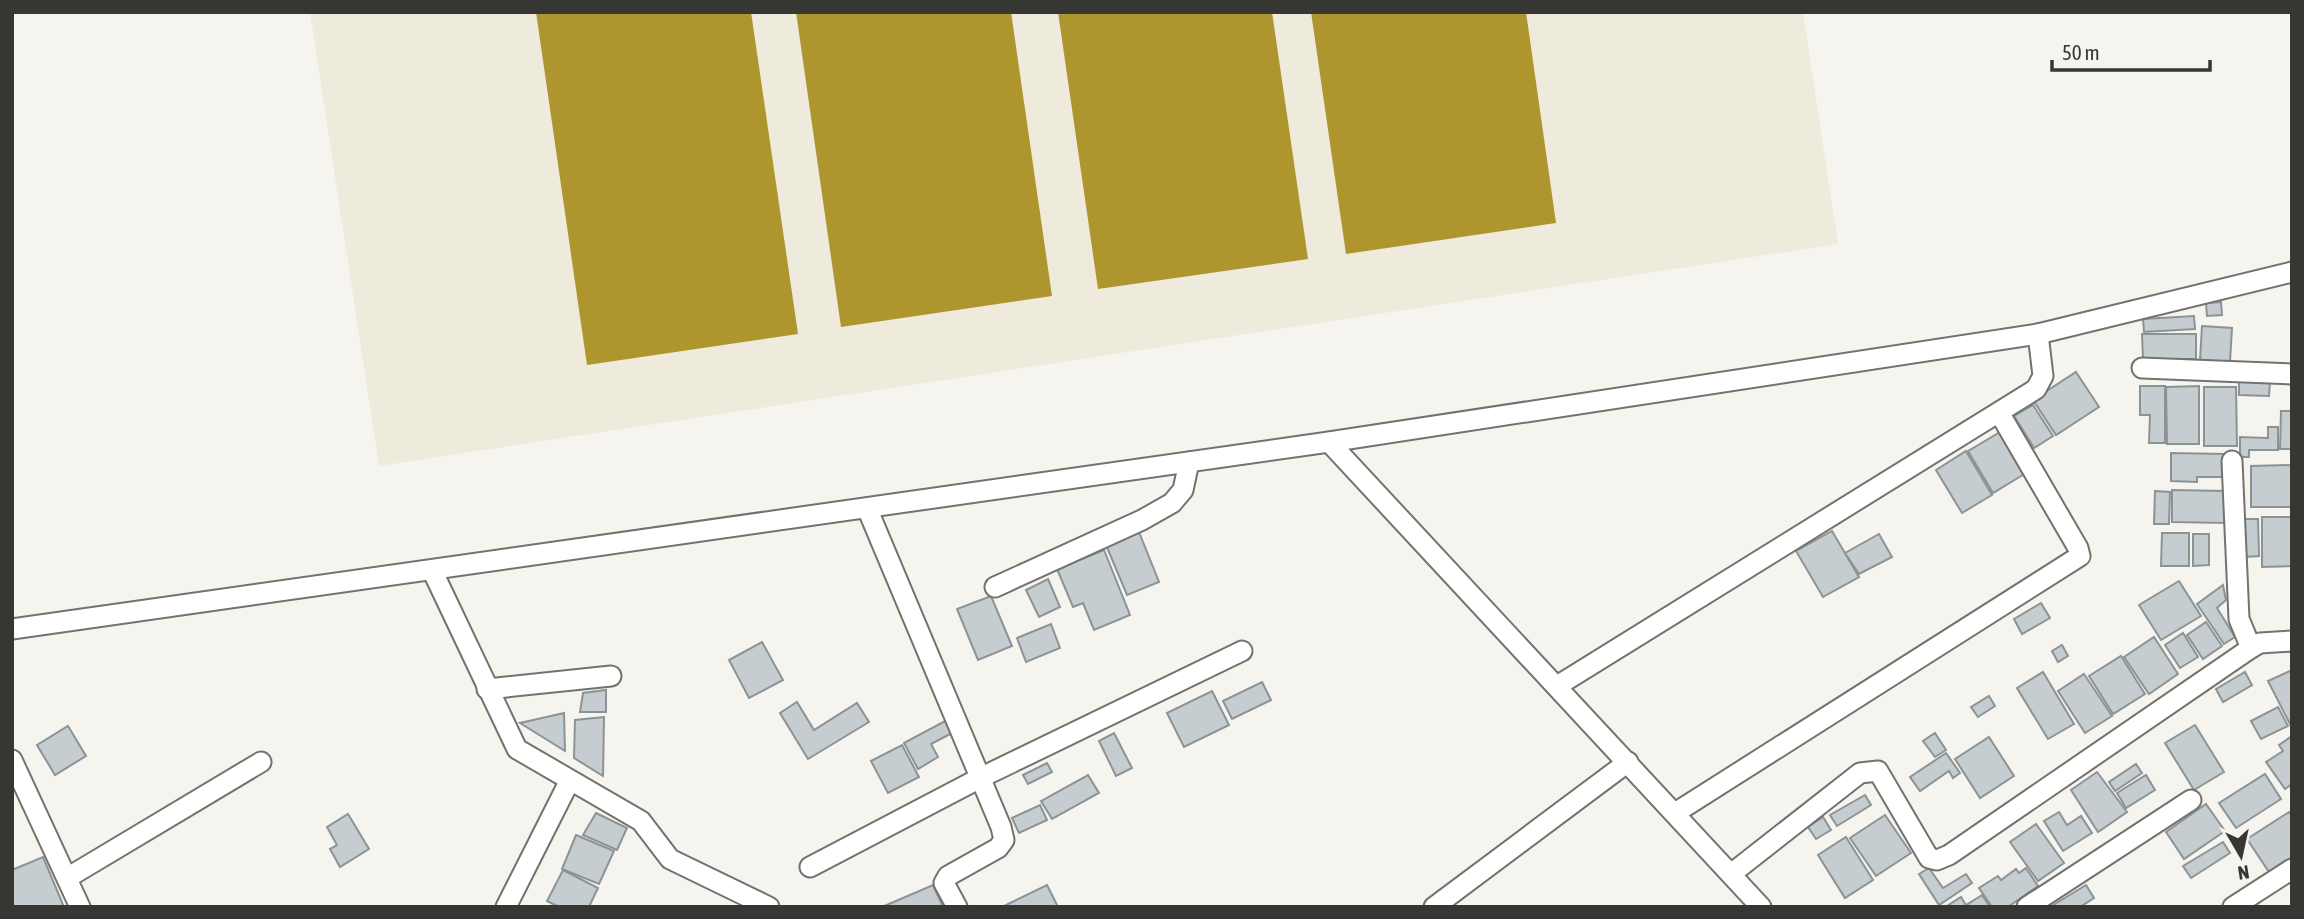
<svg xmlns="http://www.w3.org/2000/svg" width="2304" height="919" font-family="'Asap Condensed',sans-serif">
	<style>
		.built { fill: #eeeadc }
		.water { fill: #af952d }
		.building { fill: #c5cdd0; stroke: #8c9395; stroke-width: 2 }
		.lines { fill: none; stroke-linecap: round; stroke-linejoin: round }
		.minor-casing { stroke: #74726c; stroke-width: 23 }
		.minor { stroke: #fff; stroke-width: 19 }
	</style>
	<rect width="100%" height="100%" fill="#f6f4ee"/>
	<!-- built -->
	<polygon class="built" points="310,12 1803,12 1838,244 379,466"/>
	<!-- water -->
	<g class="water">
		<polygon points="536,12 751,12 798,334 587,365"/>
		<polygon points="796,12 1011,12 1052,296 841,327"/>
		<polygon points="1058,12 1272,12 1308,259 1098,289"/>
		<polygon points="1311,12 1526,12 1556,223 1346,254"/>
	</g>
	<!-- building -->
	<g class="building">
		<polygon points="2221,302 2222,315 2207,316 2206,303"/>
		<polygon points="2194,316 2195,329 2144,332 2143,319"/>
		<polygon points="2202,326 2232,328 2230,362 2200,360"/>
		<polygon points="2142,334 2196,334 2196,359 2143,359"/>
		<polygon points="2076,372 2099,407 2056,435 2033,400"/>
		<polygon points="2239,380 2270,381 2269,396 2239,395"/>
		<polygon points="2140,386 2165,386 2165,443 2149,443 2150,415 2140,415"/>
		<polygon points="2199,386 2199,444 2167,444 2166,387"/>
		<polygon points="2204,387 2236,387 2237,446 2204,446"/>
		<polygon points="2033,405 2053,436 2034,448 2014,416"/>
		<polygon points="2281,411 2292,411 2292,449 2280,449"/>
		<polygon points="2268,427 2278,427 2278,450 2249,450 2249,457 2240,457 2240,437 2268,438"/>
		<polygon points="2002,431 2026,473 1993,493 1968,451"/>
		<polygon points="1966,451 1992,495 1962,513 1936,470"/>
		<polygon points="2171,453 2226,454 2225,477 2197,477 2197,482 2171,481"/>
		<polygon points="2292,465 2292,507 2251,507 2251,466"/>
		<polygon points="2172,490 2226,491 2226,523 2172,522"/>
		<polygon points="2155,491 2170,492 2169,524 2154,524"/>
		<polygon points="2262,517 2292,517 2292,566 2262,567"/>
		<polygon points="2244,519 2258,519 2259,556 2245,557"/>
		<polygon points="1832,531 1859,577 1823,597 1796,551"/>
		<polygon points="1139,532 1159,582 1127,595 1106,545"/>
		<polygon points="2162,533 2189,533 2189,566 2161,566"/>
		<polygon points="1879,534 1892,557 1859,574 1845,553"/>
		<polygon points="2193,534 2209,534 2209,565 2193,566"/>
		<polygon points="1104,550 1130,615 1094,630 1083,603 1073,607 1057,569"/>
		<polygon points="1048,579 1060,607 1039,617 1026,590"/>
		<polygon points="2179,581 2201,616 2161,640 2139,605"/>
		<polygon points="2223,585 2226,600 2217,608 2235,637 2224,644 2197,604"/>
		<polygon points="991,596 1012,646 978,660 957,609"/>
		<polygon points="2041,603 2050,618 2022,634 2014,619"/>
		<polygon points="2206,622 2222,646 2203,659 2187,635"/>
		<polygon points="1051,624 1060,648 1026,662 1017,638"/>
		<polygon points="2183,633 2198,657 2180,668 2165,645"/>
		<polygon points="2154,637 2178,674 2149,694 2124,657"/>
		<polygon points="762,642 783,680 749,698 729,660"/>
		<polygon points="2062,645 2068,656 2058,662 2052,651"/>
		<polygon points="2121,656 2145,694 2113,714 2089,676"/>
		<polygon points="2292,670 2292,722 2290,724 2268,681"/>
		<polygon points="2043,672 2074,724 2048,739 2017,688"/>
		<polygon points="2245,672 2252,685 2223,702 2216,689"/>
		<polygon points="2084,674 2112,716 2085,733 2058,691"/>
		<polygon points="1262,682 1271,700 1232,719 1223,701"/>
		<polygon points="606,690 606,712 580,712 583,693"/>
		<polygon points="1212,691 1229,725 1184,747 1167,713"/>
		<polygon points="1989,696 1995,706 1978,717 1971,707"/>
		<polygon points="797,702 814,730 857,703 869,722 808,759 780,713"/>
		<polygon points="2278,707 2288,726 2261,739 2251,721"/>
		<polygon points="564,713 565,751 520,723"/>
		<polygon points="604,717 603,776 574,758 575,720"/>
		<polygon points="945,721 952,733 931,744 938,757 918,769 904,743"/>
		<polygon points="2195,725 2224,772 2194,790 2165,743"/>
		<polygon points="68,726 86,756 55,775 37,745"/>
		<polygon points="1114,733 1132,768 1116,776 1099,741"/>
		<polygon points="1935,733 1946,750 1935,757 1923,741"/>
		<polygon points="2292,736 2292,784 2285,789 2266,762 2283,751 2279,745"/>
		<polygon points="1989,737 2014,776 1980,798 1955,759"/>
		<polygon points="902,745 919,777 888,793 871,761"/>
		<polygon points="1946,753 1960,773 1953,778 1949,771 1920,791 1910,777"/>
		<polygon points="1047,763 1052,772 1028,784 1023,775"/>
		<polygon points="2136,764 2142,773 2115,791 2109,782"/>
		<polygon points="2097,772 2127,812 2098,832 2071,790"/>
		<polygon points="2265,774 2281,799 2236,828 2219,803"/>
		<polygon points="1088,775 1099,793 1052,819 1041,801"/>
		<polygon points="2146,775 2155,790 2126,808 2117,793"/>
		<polygon points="1865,795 1871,805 1837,826 1830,815"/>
		<polygon points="2206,804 2225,831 2184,859 2166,832"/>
		<polygon points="1040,805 1047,820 1019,833 1012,818"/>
		<polygon points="2059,812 2067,825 2081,816 2092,833 2063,851 2044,821"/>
		<polygon points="2289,812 2292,816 2292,857 2269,872 2247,839"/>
		<polygon points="596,813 627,828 617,850 583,835"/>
		<polygon points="348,814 369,849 340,867 330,849 337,845 327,827"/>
		<polygon points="1885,815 1911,853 1876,876 1850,838"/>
		<polygon points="1823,817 1831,830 1816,839 1808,827"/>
		<polygon points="2036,824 2064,863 2038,881 2010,842"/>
		<polygon points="576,835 614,851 599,884 562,869"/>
		<polygon points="1846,837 1873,880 1845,898 1818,855"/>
		<polygon points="2223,842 2230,853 2191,878 2183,866"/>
		<polygon points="43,857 64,907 12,907 12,870"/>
		<polygon points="1929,868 1943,888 1966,874 1972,883 1939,905 1919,874"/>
		<polygon points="2026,868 2038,886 2008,907 1992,907 1979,888 1998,876 2001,880 2016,869 2019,873"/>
		<polygon points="563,870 598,888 589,907 559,907 547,901"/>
		<polygon points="933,885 943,907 882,907"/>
		<polygon points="1047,885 1058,907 1002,907"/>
		<polygon points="2086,885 2094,898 2080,907 2050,907"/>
		<polygon points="1982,895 1990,907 1947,906 1961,897 1966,905"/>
	</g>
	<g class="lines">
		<defs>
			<g id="minor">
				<polyline points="2142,368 2292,374"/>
				<polyline points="1329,442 1761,907"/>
				<polyline points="2232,461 2239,619 2251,648"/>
				<polyline points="867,508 1001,827 1004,840 998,848 948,876 944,883 957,907"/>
				<polyline points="432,570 517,749 641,821 670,859 769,907"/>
				<polyline points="995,587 1142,520 1172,503 1183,490 1189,462"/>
				<polyline points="12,629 1329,442 2038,334 2292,272"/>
				<polyline points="1557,686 2036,389 2043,376 2038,334"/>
				<polyline points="487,689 611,676"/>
				<polyline points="12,760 80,907"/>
				<polyline points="1675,813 2080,556 2078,548 2000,414"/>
				<polyline points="810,867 980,778 1242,651"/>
				<polyline points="1731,874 1860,773 1878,771 1929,858 1937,860 1949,855 2251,648 2260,643 2292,641"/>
				<polyline points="67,878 261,762"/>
				<polyline points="506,907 569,782"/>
				<polyline points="1434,907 1628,762"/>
				<polyline points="2027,907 2191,800"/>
				<polyline points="2233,907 2292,869"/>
			</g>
		</defs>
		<!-- minor casing -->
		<use href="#minor" class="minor-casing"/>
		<!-- minor -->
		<use href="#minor" class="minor"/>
	</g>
	<!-- border -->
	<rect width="2304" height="919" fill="none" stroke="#363633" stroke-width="28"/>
	<!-- north arrow -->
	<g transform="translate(2241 856) rotate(171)" stroke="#f6f4ee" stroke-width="5" paint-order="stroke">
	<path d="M0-5L12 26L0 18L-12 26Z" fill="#363633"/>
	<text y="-10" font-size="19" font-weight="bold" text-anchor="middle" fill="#363633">N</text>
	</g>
	<!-- scale -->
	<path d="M2052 60v10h158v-10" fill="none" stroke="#363633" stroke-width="3.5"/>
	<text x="2062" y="60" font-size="21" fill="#363633" stroke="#f6f4ee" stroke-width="5" paint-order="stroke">50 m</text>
</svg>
